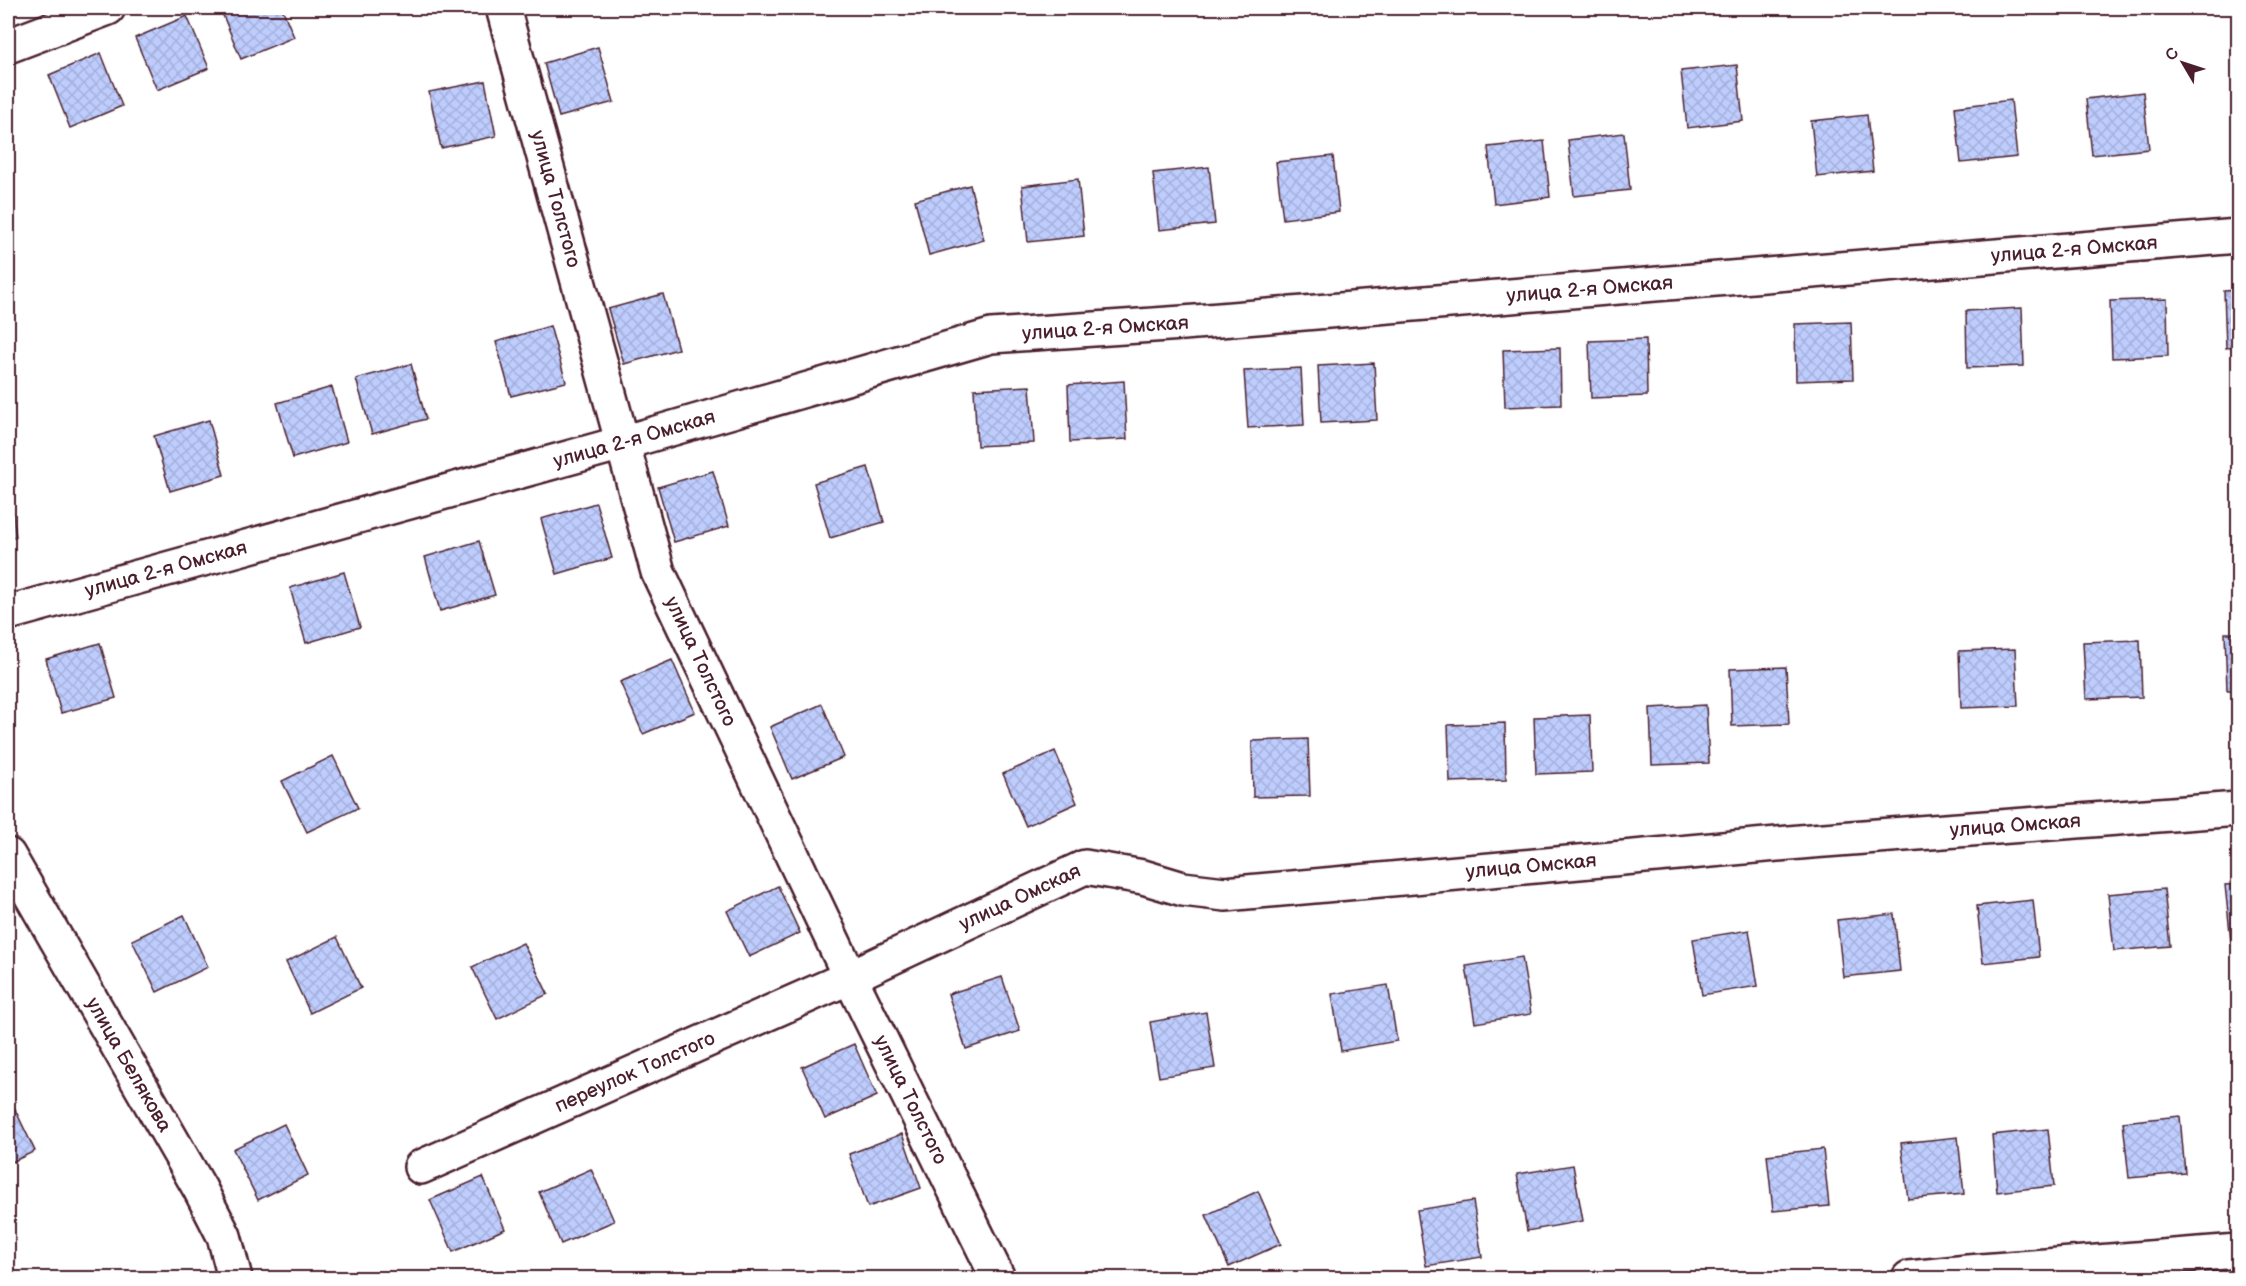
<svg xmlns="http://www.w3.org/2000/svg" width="2246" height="1286" font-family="'Balsamiq Sans',sans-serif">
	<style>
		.building { fill: url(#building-cross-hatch); stroke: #4a1f2b; stroke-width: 1.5 }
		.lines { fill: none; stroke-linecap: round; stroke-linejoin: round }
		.minor-casing { stroke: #4a1f2b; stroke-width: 38 }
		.minor { stroke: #fff; stroke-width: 33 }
		.labels { text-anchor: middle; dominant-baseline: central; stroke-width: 5; stroke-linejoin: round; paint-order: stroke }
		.street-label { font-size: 20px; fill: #4a1f2b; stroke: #fff }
	</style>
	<defs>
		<pattern id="building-cross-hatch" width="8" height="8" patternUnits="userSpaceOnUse" patternTransform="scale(1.5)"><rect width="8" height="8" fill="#becdfe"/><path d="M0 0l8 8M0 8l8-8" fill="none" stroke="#a5b0da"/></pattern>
	</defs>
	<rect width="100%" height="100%" fill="#fff"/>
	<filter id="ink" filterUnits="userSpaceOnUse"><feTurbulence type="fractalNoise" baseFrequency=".0167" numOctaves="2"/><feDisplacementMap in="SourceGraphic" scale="12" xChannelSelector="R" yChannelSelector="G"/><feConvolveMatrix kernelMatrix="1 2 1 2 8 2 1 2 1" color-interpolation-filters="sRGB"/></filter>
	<g filter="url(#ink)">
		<!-- building -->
		<g class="building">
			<polygon points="220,8 282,8 294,37 241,59"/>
			<polygon points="187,16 209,68 157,90 135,38"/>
			<polygon points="598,47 614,102 559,117 544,63"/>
			<polygon points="101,53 122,106 70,128 49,75"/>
			<polygon points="1737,65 1743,121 1687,128 1681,71"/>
			<polygon points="485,81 496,136 441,148 429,92"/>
			<polygon points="2143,92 2149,149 2092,155 2086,99"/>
			<polygon points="2011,100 2017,157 1961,163 1955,107"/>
			<polygon points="1867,115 1873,171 1817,177 1811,121"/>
			<polygon points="1624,133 1630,190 1574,196 1568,140"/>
			<polygon points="1544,141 1550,197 1494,204 1488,147"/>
			<polygon points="1333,156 1339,212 1283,219 1276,162"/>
			<polygon points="1209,167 1215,224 1159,230 1153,173"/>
			<polygon points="1078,179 1084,236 1028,242 1022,186"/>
			<polygon points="970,185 984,240 929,255 915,200"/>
			<polygon points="2238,290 2238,347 2226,348 2224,291"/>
			<polygon points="663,294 678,349 624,364 608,309"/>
			<polygon points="2167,299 2168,356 2112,358 2110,301"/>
			<polygon points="2022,308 2024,366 1967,368 1966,311"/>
			<polygon points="1851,322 1853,379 1796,381 1795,324"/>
			<polygon points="550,326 566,382 511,396 496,342"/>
			<polygon points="1646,339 1647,396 1591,398 1589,341"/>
			<polygon points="1560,348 1561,405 1505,407 1503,350"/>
			<polygon points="1374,363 1377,420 1321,423 1318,366"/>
			<polygon points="411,364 426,419 372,434 356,379"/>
			<polygon points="1301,368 1304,425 1248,428 1244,371"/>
			<polygon points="1124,381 1127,439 1070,442 1068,385"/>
			<polygon points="1030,386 1034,443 977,446 974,389"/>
			<polygon points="332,387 347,442 293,458 277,403"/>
			<polygon points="209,420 224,475 170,491 154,436"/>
			<polygon points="868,467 884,522 830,538 814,483"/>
			<polygon points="713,471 729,526 674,542 658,487"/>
			<polygon points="8,480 9,480 16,537 8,538"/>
			<polygon points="596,503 612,558 557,574 541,519"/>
			<polygon points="479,541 495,595 440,611 425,557"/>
			<polygon points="344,572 360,627 306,643 290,588"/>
			<polygon points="2225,633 2238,633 2238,690 2227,690"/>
			<polygon points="2140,640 2142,697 2086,699 2083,642"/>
			<polygon points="100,643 116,698 61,713 46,659"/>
			<polygon points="2015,649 2018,706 1961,708 1959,651"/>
			<polygon points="672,660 695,712 643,734 620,682"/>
			<polygon points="1786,667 1789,724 1732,726 1730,669"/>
			<polygon points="822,704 844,757 792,779 770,727"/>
			<polygon points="1706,705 1709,763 1652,765 1650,708"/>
			<polygon points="1590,715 1592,772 1536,774 1534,717"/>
			<polygon points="1505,723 1506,780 1450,782 1448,725"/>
			<polygon points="1308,739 1310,796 1253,797 1252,741"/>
			<polygon points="1055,751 1077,803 1026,826 1003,774"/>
			<polygon points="333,756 358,808 307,832 282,781"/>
			<polygon points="2238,884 2238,941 2231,942 2225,885"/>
			<polygon points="778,886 800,933 749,957 727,911"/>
			<polygon points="2164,889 2170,946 2114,951 2108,894"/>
			<polygon points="2033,900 2039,957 1983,963 1977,906"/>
			<polygon points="1894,914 1900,971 1843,977 1837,920"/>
			<polygon points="184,915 208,967 157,992 132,940"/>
			<polygon points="1749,930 1758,986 1702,995 1693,939"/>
			<polygon points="337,937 361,988 310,1013 286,962"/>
			<polygon points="523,943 548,994 497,1019 472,967"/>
			<polygon points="1522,957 1531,1014 1475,1023 1466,966"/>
			<polygon points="1002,977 1020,1031 966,1049 948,994"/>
			<polygon points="1388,985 1397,1041 1341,1051 1332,994"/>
			<polygon points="1206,1012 1215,1068 1159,1077 1150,1022"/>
			<polygon points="854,1044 877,1096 825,1119 802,1067"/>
			<polygon points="10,1099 35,1151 8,1164 8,1101"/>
			<polygon points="2180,1116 2185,1173 2129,1178 2123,1122"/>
			<polygon points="284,1124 308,1175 258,1200 233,1149"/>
			<polygon points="2048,1129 2054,1186 1997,1192 1992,1135"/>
			<polygon points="902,1134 921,1188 868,1207 849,1154"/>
			<polygon points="1958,1137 1964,1194 1908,1199 1901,1143"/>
			<polygon points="1823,1149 1829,1206 1773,1211 1767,1155"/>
			<polygon points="1573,1165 1583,1221 1527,1231 1517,1174"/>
			<polygon points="591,1169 614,1221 561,1244 539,1192"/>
			<polygon points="483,1177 505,1229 453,1252 430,1200"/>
			<polygon points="1258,1191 1281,1244 1229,1267 1206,1215"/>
			<polygon points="1473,1201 1482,1257 1426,1266 1417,1210"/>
		</g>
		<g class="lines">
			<defs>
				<g id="minor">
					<path id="s1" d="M503 8 658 572 850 977 998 1278"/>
					<polyline points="8,46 108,8"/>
					<path id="s2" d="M8 613 622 443 991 336 1183 323 2238 236"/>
					<path id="s3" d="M8 855 200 1189 224 1236 235 1278"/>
					<path id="s4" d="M421 1167 850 977 1085 867 1143 877 1183 889 1225 894 1811 841 2238 809"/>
					<polyline points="1909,1278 1968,1272 2238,1251"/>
				</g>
			</defs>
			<!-- minor casing -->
			<use href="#minor" class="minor-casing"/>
			<!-- minor -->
			<use href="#minor" class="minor"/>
		</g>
	</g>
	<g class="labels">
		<!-- street labels -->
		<g class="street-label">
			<text stroke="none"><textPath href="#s1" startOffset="198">улица Толстого</textPath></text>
			<text stroke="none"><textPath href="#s2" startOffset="2108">улица 2-я Омская</textPath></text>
			<text stroke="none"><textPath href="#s2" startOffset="1622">улица 2-я Омская</textPath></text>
			<text stroke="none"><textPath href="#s2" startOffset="1136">улица 2-я Омская</textPath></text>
			<text stroke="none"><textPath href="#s2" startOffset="650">улица 2-я Омская</textPath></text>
			<text stroke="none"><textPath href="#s2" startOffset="164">улица 2-я Омская</textPath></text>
			<text stroke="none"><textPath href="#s1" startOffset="684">улица Толстого</textPath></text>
			<text stroke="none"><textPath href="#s4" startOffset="1665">улица Омская</textPath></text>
			<text stroke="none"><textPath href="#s4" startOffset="1179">улица Омская</textPath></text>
			<text stroke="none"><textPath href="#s4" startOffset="657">улица Омская</textPath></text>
			<text stroke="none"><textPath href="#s3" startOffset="242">улица Белякова</textPath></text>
			<text stroke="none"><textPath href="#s4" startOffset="234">переулок Толстого</textPath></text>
			<text stroke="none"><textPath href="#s1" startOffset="1170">улица Толстого</textPath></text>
		</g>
	</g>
	<!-- margin -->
	<rect width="2246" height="1286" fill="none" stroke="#fff" stroke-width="30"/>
	<rect x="15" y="15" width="2216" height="1256" fill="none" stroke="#4a1f2b" stroke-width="2" filter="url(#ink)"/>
	<!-- north arrow -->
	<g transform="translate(2183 63) rotate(309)" stroke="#ffffff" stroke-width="4.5" paint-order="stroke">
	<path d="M0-4.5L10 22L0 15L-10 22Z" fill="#4a1f2b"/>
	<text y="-9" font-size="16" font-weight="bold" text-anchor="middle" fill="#4a1f2b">С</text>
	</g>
</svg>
